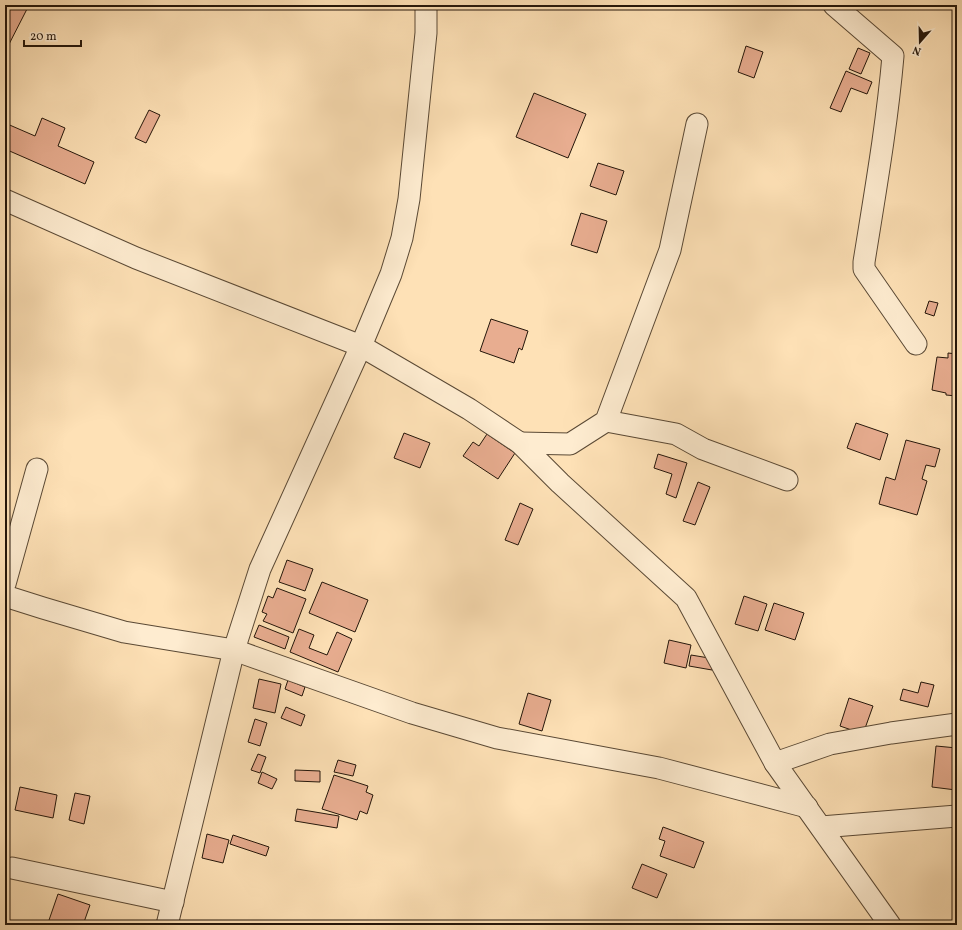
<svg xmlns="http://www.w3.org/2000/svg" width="962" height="930" font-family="Vollkorn,serif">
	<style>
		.building { fill: #e8ad90; stroke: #24160a }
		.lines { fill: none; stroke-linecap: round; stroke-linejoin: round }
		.minor-casing { stroke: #5a4935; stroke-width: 23 }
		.minor { stroke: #feecd0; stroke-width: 21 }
	</style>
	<rect width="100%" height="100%" fill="#fee1b6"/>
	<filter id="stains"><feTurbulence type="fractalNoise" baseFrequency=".005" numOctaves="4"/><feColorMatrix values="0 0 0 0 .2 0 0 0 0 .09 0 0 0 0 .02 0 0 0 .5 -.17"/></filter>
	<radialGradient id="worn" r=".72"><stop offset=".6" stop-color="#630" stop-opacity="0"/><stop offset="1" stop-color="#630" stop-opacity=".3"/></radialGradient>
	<!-- building -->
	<g class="building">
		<polygon points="5,5 20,5 27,9 5,52"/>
		<polygon points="746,46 763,52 754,78 738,72"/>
		<polygon points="858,48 870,53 861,74 849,69"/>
		<polygon points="846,71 872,82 867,94 851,88 841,112 830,108"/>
		<polygon points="534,93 586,114 568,158 516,137"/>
		<polygon points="149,110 160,115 146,143 135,138"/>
		<polygon points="42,118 65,128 58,146 94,162 85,184 5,149 5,123 35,136"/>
		<polygon points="598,163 624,171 616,195 590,186"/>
		<polygon points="581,213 607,221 597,253 571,245"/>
		<polygon points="929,301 938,303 934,316 925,313"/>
		<polygon points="491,319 528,331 522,350 519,348 514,363 480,351"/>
		<polygon points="948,353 957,354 957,396 946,395 946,393 932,390 937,357 948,358"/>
		<polygon points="856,423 888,434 880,460 847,448"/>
		<polygon points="404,433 430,443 420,468 394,458"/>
		<polygon points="487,434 515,453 498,479 463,456 473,442 479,446"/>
		<polygon points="906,440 940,449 935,467 926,465 922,479 927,481 917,515 879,504 886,477 895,480"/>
		<polygon points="658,454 687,463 676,498 666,494 672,474 654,468"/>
		<polygon points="698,482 710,487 695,525 683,521"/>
		<polygon points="520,503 533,509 518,545 505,540"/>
		<polygon points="287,560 313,569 305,591 279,582"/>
		<polygon points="322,582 368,600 355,632 309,613"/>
		<polygon points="277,588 306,599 293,633 263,621 267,614 262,612 268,596 273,598"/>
		<polygon points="744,596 767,604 758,631 735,624"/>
		<polygon points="774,603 804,613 795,640 765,630"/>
		<polygon points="259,625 289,637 285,649 254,637"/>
		<polygon points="299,629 314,635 309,648 327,655 337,632 352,639 338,672 290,652"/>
		<polygon points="669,640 691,645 686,668 664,663"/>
		<polygon points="957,652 957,667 954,666"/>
		<polygon points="691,655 715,659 712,670 689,666"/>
		<polygon points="259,679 281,684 275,713 253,708"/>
		<polygon points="288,680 305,687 302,696 285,689"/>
		<polygon points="921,682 934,685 928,707 900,700 903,689 918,693"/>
		<polygon points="528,693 551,700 542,731 519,724"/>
		<polygon points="849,698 873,706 863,734 840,726"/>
		<polygon points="286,707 305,715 301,726 281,718"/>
		<polygon points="255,719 267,723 260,746 248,742"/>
		<polygon points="936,746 957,748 957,781 956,790 932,787"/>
		<polygon points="258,754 266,757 260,773 251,770"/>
		<polygon points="338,760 356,765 353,776 334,772"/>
		<polygon points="295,770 320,771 320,782 295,781"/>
		<polygon points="262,772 277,779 272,789 258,783"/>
		<polygon points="334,775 368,786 366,792 373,795 367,814 360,811 357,820 322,809"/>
		<polygon points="20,787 57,795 53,818 15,810"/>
		<polygon points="75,793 90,796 84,824 69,820"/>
		<polygon points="297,809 339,816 337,828 295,821"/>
		<polygon points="663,827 704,842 694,868 660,856 665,841 659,839"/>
		<polygon points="207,834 229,840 223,863 202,858"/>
		<polygon points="233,835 269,847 266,856 230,844"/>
		<polygon points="642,864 667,874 657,898 632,888"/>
		<polygon points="58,894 90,905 83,925 54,925 48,923"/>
	</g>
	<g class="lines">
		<defs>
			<g id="minor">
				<path d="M834 5 893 56C887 125 875 193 864 262V269L916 344"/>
				<polyline points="5,200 136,258 361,346 469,409 520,443 560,483 686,598 775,763 890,925"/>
				<polyline points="606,421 676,434 703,449 787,480"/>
				<polyline points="520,443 570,444 606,421 670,250 697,124"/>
				<polyline points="5,584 37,469"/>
				<polyline points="5,596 43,608 124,632 234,650 412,713 497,738 659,768 807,807"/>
				<polyline points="775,763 830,744 891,733 957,724"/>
				<polyline points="821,827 957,816"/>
				<polyline points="12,868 173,902"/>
				<polyline points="167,925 234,650 260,569 361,346 391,274 402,238 409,199 426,33 426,5"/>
			</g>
		</defs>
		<!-- minor casing -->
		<use href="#minor" class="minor-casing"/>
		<!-- minor -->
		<use href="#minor" class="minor"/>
	</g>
	<!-- margin -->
	<rect width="962" height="930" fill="none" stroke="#fee1b6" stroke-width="20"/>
	<rect x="6" y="6" width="950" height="918" fill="none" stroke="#24160a" stroke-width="2"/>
	<rect x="10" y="10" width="942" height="910" fill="none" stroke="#24160a"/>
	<!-- north arrow -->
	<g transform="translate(920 42) rotate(200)" stroke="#feecd0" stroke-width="3" paint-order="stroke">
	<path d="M0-3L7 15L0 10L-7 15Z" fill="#24160a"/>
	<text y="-6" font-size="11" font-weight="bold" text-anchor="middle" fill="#24160a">N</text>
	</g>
	<!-- scale -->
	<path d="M24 40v6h57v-6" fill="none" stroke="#24160a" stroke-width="2"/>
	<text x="30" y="40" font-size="12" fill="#24160a" stroke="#feecd0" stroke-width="3" paint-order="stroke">20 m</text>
	<rect width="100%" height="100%" filter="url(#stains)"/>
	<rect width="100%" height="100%" fill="url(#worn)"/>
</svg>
